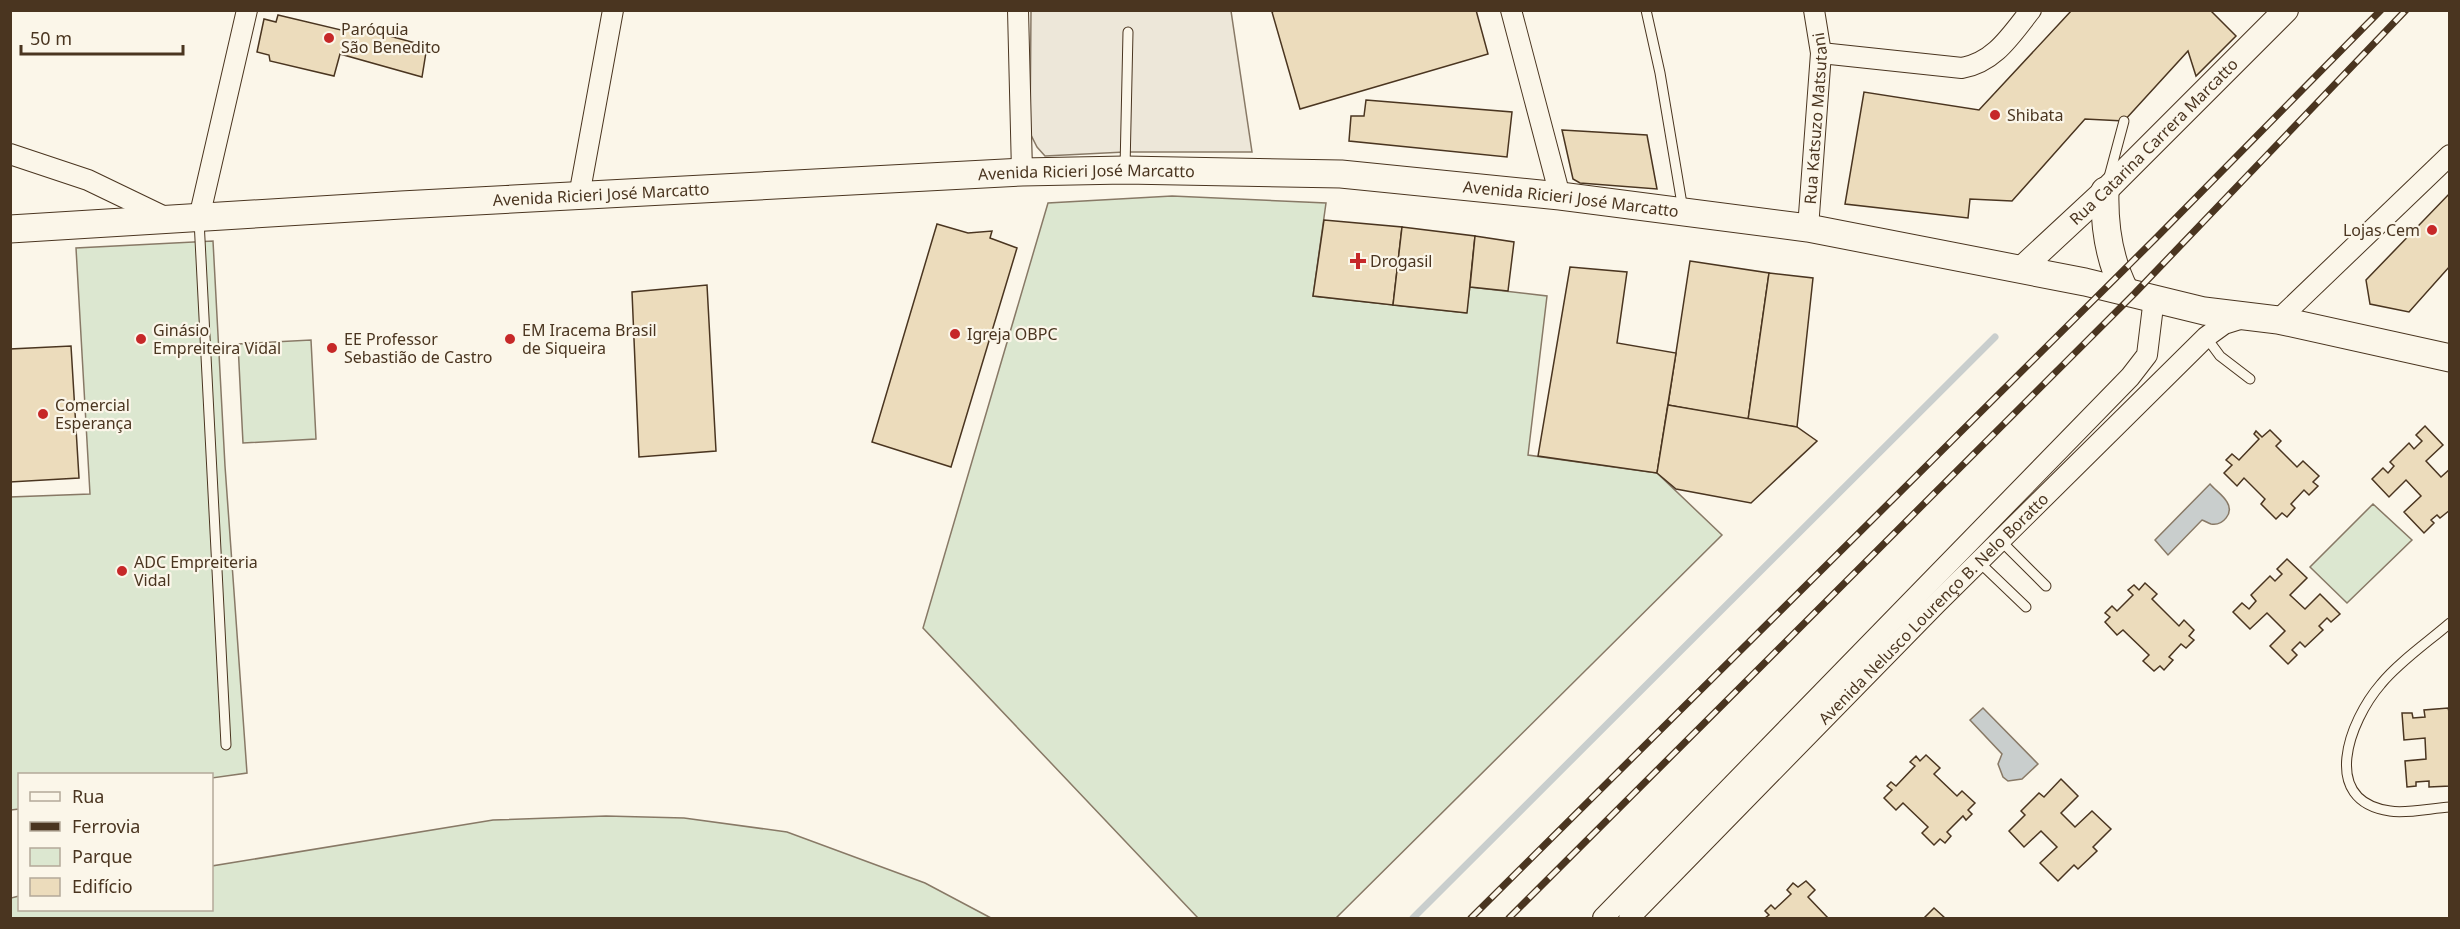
<svg xmlns="http://www.w3.org/2000/svg" width="2460" height="929" font-family="'Noto Sans',sans-serif">
	<style>
		.green { fill: #dce7d0; stroke: #887966; stroke-width: 1.5 }
		.parking { fill: #ede7d9; stroke: #887966; stroke-width: 1.5 }
		.water { fill: #c9cecd; stroke: #887966; stroke-width: 1.5 }
		.lines { fill: none; stroke-linecap: round; stroke-linejoin: round }
		.stream { stroke: #c9cecd; stroke-width: 7 }
		.building { fill: #ecdcbc; stroke: #4a3520; stroke-width: 1.5 }
		.service-casing { stroke: #4a3520; stroke-width: 11 }
		.minor-casing { stroke: #4a3520; stroke-width: 22 }
		.tertiary-casing { stroke: #4a3520; stroke-width: 26 }
		.secondary-casing { stroke: #4a3520; stroke-width: 29 }
		.service { stroke: #fbf6e9; stroke-width: 9 }
		.minor { stroke: #fbf6e9; stroke-width: 20 }
		.tertiary { stroke: #fbf6e9; stroke-width: 24 }
		.secondary { stroke: #fbf6e9; stroke-width: 27 }
		.rail-casing { stroke: #4a3520; stroke-width: 7 }
		.rail { stroke: #fbf6e9; stroke-width: 4.5; stroke-dasharray: 14; stroke-linecap: butt }
		.poi-dot { fill: #c62828; stroke: #fbf6e9; stroke-width: 2 }
		.labels { text-anchor: middle; dominant-baseline: central; stroke-width: 4.5; stroke-linejoin: round; paint-order: stroke }
		.poi-label { font-size: 16px; fill: #4a3520; stroke: #fbf6e9; text-anchor: start }
		.street-label { font-size: 16px; fill: #4a3520; stroke: #fbf6e9 }
	</style>
	<rect width="100%" height="100%" fill="#fbf6e9"/>
	<!-- green -->
	<g class="green">
		<polygon points="1172,196 1326,203 1313,296 1466,313 1470,287 1547,296 1528,455 1657,473 1722,535 1336,918 1198,918 923,628 1048,203"/>
		<polygon points="213,241 225,466 247,773 212,778 212,774 20,774 19,809 11,810 10,497 90,494 76,248"/>
		<polygon points="311,340 316,439 243,443 238,344"/>
		<polygon points="2373,504 2412,540 2347,603 2310,567"/>
		<polygon points="606,816 684,818 787,832 925,883 991,918 11,918 11,898 19,896 20,910 212,910 212,866 493,820"/>
	</g>
	<!-- parking -->
	<polygon class="parking" points="1031,11 1231,11 1252,152 1125,152 1045,156 1037,147 1030,133"/>
	<!-- water -->
	<g class="water">
		<path d="M2210 484C2215 490 2223 495 2227 502 2234 513 2223 526 2211 524 2208 523 2205 521 2202 520L2168 555 2155 540Z"/>
		<polygon points="1983,708 2038,764 2022,779 2008,781 2003,777 1998,764 2002,754 1970,720"/>
	</g>
	<g class="lines">
		<!-- stream -->
		<polyline class="stream" points="1413,918 1995,337"/>
	</g>
	<!-- building -->
	<g class="building">
		<polygon points="1276,10 1476,10 1488,54 1300,109 1272,12"/>
		<polygon points="2072,10 2210,10 2236,36 2196,76 2188,51 2124,121 2085,119 2012,201 1970,199 1968,218 1845,204 1864,92 1979,110"/>
		<polygon points="278,15 345,31 348,25 427,46 422,77 340,54 334,76 270,61 269,55 257,52 264,19 276,22"/>
		<polygon points="1366,100 1512,112 1507,157 1349,141 1351,116 1364,116"/>
		<polygon points="1562,130 1647,135 1657,189 1580,183 1573,179"/>
		<polygon points="2450,193 2450,266 2409,312 2370,304 2366,280"/>
		<polygon points="1324,220 1402,227 1393,305 1313,296"/>
		<polygon points="937,224 968,233 992,231 990,238 1017,248 951,467 872,442"/>
		<polygon points="1402,227 1475,236 1467,313 1393,305"/>
		<polygon points="1475,236 1514,242 1508,291 1470,287"/>
		<polygon points="1690,261 1769,273 1748,420 1668,405"/>
		<polygon points="1570,267 1627,272 1617,343 1676,353 1657,473 1538,456"/>
		<polygon points="1769,273 1813,278 1797,427 1748,420"/>
		<polygon points="707,285 716,451 639,457 632,292"/>
		<polygon points="71,346 79,478 10,482 10,349"/>
		<polygon points="1668,405 1797,427 1817,441 1751,503 1676,489 1657,473"/>
		<polygon points="2425,426 2443,445 2426,461 2441,477 2450,469 2450,510 2440,518 2437,515 2431,520 2434,523 2424,533 2404,512 2421,496 2406,480 2389,497 2372,479 2383,468 2388,473 2394,466 2390,462 2409,443 2414,449 2422,441 2416,435"/>
		<polygon points="2270,430 2281,441 2276,446 2297,467 2303,461 2319,476 2313,482 2318,486 2309,495 2304,490 2291,504 2295,508 2287,517 2282,513 2276,519 2261,504 2265,499 2244,478 2237,486 2224,473 2232,465 2226,460 2232,454 2239,460 2259,439 2254,434 2256,431 2262,437"/>
		<polygon points="2287,559 2307,578 2290,595 2305,609 2320,594 2340,614 2331,622 2327,618 2319,626 2323,630 2305,647 2300,642 2292,650 2297,655 2288,664 2270,646 2285,631 2267,613 2250,629 2233,612 2242,603 2249,609 2256,601 2251,595 2270,576 2275,581 2282,574 2277,569"/>
		<polygon points="2145,583 2157,594 2152,599 2179,626 2184,620 2194,630 2189,636 2194,640 2186,648 2181,644 2169,657 2173,660 2164,670 2160,666 2154,671 2143,661 2149,655 2123,630 2117,635 2105,622 2110,617 2105,613 2112,606 2117,611 2133,595 2128,590 2134,585 2139,590"/>
		<polygon points="2448,708 2450,715 2450,786 2429,787 2429,781 2416,782 2416,786 2407,787 2405,761 2426,759 2425,738 2404,740 2402,713 2412,713 2413,718 2425,717 2424,710"/>
		<polygon points="1926,755 1940,768 1934,774 1957,796 1962,791 1975,803 1968,810 1972,814 1966,820 1963,816 1947,832 1951,836 1945,843 1940,839 1934,845 1922,833 1928,827 1903,803 1896,810 1884,798 1892,790 1887,786 1891,782 1896,786 1915,766 1910,762 1916,756 1920,761"/>
		<polygon points="2061,779 2078,796 2061,813 2075,827 2092,811 2111,829 2093,847 2097,851 2078,869 2074,865 2058,881 2040,863 2057,847 2041,831 2024,847 2009,831 2025,815 2021,811 2039,793 2044,797"/>
		<polygon points="1806,881 1815,890 1808,897 1828,918 1765,918 1769,915 1765,911 1771,905 1775,909 1791,894 1787,890 1793,883 1798,887"/>
		<polygon points="1934,908 1945,918 1924,918"/>
	</g>
	<g class="lines">
		<defs>
			<g id="service">
				<polyline points="1646,10 1660,73 1683,210"/>
				<polyline points="1125,168 1128,32"/>
				<polyline points="2109,177 2124,121"/>
				<polyline points="199,220 226,745"/>
				<polyline points="2206,337 2220,356 2250,379"/>
				<polyline points="2001,541 2046,586"/>
				<polyline points="1979,562 2026,607"/>
				<path d="M2450 623C2428 642 2399 662 2381 684 2349 721 2319 801 2390 811 2406 814 2432 808 2450 807"/>
			</g>
			<g id="minor">
				<polyline points="1018,10 1022,172"/>
				<polyline points="1511,10 1560,196"/>
				<path d="M1821 53 1962 68C1995 62 2011 35 2031 10"/>
				<polyline points="10,154 88,180 169,219"/>
				<polyline points="579,196 613,10"/>
				<polyline points="199,218 247,10"/>
				<path id="s1" d="M1808 228 1821 53 1814 10"/>
				<polyline points="2278,320 2450,155"/>
				<polyline points="1603,918 2130,377 2147,355 2154,298"/>
				<path id="s2" d="M1629 918 1936 604 2206 337 2224 324 2243 318"/>
			</g>
			<g id="tertiary">
				<path id="s3" d="M2021 269 2105 191 2286 10"/>
			</g>
			<g id="secondary">
				<path d="M2105 191C2104 226 2109 260 2125 291"/>
				<path id="s4" d="M10 229 401 205 1022 172 1125 170 1341 174 1560 196 1808 228 2085 282 2204 311 2278 320 2450 358"/>
			</g>
		</defs>
		<!-- service casing -->
		<use href="#service" class="service-casing"/>
		<!-- minor casing -->
		<use href="#minor" class="minor-casing"/>
		<!-- tertiary casing -->
		<use href="#tertiary" class="tertiary-casing"/>
		<!-- secondary casing -->
		<use href="#secondary" class="secondary-casing"/>
		<!-- service -->
		<use href="#service" class="service"/>
		<!-- minor -->
		<use href="#minor" class="minor"/>
		<!-- tertiary -->
		<use href="#tertiary" class="tertiary"/>
		<!-- secondary -->
		<use href="#secondary" class="secondary"/>
		<defs>
			<g id="rail">
				<polyline points="1471,918 2156,238 2381,10"/>
				<polyline points="1509,918 2135,293 2406,10"/>
			</g>
		</defs>
		<!-- rail casing -->
		<use href="#rail" class="rail-casing"/>
		<!-- rail -->
		<use href="#rail" class="rail"/>
	</g>
	<!-- markers -->
	<g class="poi-dot">
		<circle cx="329" cy="38" r="6"/>
		<circle cx="1995" cy="115" r="6"/>
		<circle cx="2432" cy="230" r="6"/>
		<path d="M1355 252h6v6h6v6h-6v6h-6v-6h-6v-6h6z"/>
		<circle cx="955" cy="334" r="6"/>
		<circle cx="141" cy="339" r="6"/>
		<circle cx="510" cy="339" r="6"/>
		<circle cx="332" cy="348" r="6"/>
		<circle cx="43" cy="414" r="6"/>
		<circle cx="122" cy="571" r="6"/>
	</g>
	<g class="labels">
		<!-- poi labels -->
		<g class="poi-label">
			<text x="341" y="29">Paróquia<tspan x="341" dy="18">São Benedito</tspan></text>
			<text x="2007" y="115">Shibata</text>
			<text x="2420" y="230" text-anchor="end">Lojas Cem</text>
			<text x="1370" y="261">Drogasil</text>
			<text x="153" y="330">Ginásio<tspan x="153" dy="18">Empreiteira Vidal</tspan></text>
			<text x="522" y="330">EM Iracema Brasil<tspan x="522" dy="18">de Siqueira</tspan></text>
			<text x="967" y="334">Igreja OBPC</text>
			<text x="344" y="339">EE Professor<tspan x="344" dy="18">Sebastião de Castro</tspan></text>
			<text x="55" y="405">Comercial<tspan x="55" dy="18">Esperança</tspan></text>
			<text x="134" y="562">ADC Empreiteria<tspan x="134" dy="18">Vidal</tspan></text>
		</g>
		<!-- street labels -->
		<g class="street-label">
			<text stroke="none"><textPath href="#s1" startOffset="110">Rua Katsuzo Matsutani</textPath></text>
			<text stroke="none"><textPath href="#s3" startOffset="184">Rua Catarina Carrera Marcatto</textPath></text>
			<text stroke="none"><textPath href="#s4" startOffset="1078">Avenida Ricieri José Marcatto</textPath></text>
			<text stroke="none"><textPath href="#s4" startOffset="592">Avenida Ricieri José Marcatto</textPath></text>
			<text stroke="none"><textPath href="#s4" startOffset="1564">Avenida Ricieri José Marcatto</textPath></text>
			<text stroke="none"><textPath href="#s2" startOffset="434">Avenida Nelusco Lourenço B. Nelo Boratto</textPath></text>
		</g>
	</g>
	<!-- border -->
	<rect width="2460" height="929" fill="none" stroke="#4a3520" stroke-width="24"/>
	<!-- legend -->
	<rect x="18" y="773" width="195" height="138" fill="#fbf6e9" stroke="#b4a999" stroke-width="1.5"/>
	<rect x="30" y="792" width="30" height="9" fill="#fbf6e9" stroke="#b4a999" stroke-width="1.5"/>
	<text x="72" y="803" font-size="18" fill="#4a3520">Rua</text>
	<rect x="30" y="822" width="30" height="9" fill="#4a3520" stroke="#b4a999" stroke-width="1.5"/>
	<text x="72" y="833" font-size="18" fill="#4a3520">Ferrovia</text>
	<rect x="30" y="848" width="30" height="18" fill="#dce7d0" stroke="#b4a999" stroke-width="1.5"/>
	<text x="72" y="863" font-size="18" fill="#4a3520">Parque</text>
	<rect x="30" y="878" width="30" height="18" fill="#ecdcbc" stroke="#b4a999" stroke-width="1.5"/>
	<text x="72" y="893" font-size="18" fill="#4a3520">Edifício</text>
	<!-- scale -->
	<path d="M21 45v9h162v-9" fill="none" stroke="#4a3520" stroke-width="3"/>
	<text x="30" y="45" font-size="18" fill="#4a3520" stroke="#fbf6e9" stroke-width="4.5" paint-order="stroke">50 m</text>
</svg>
